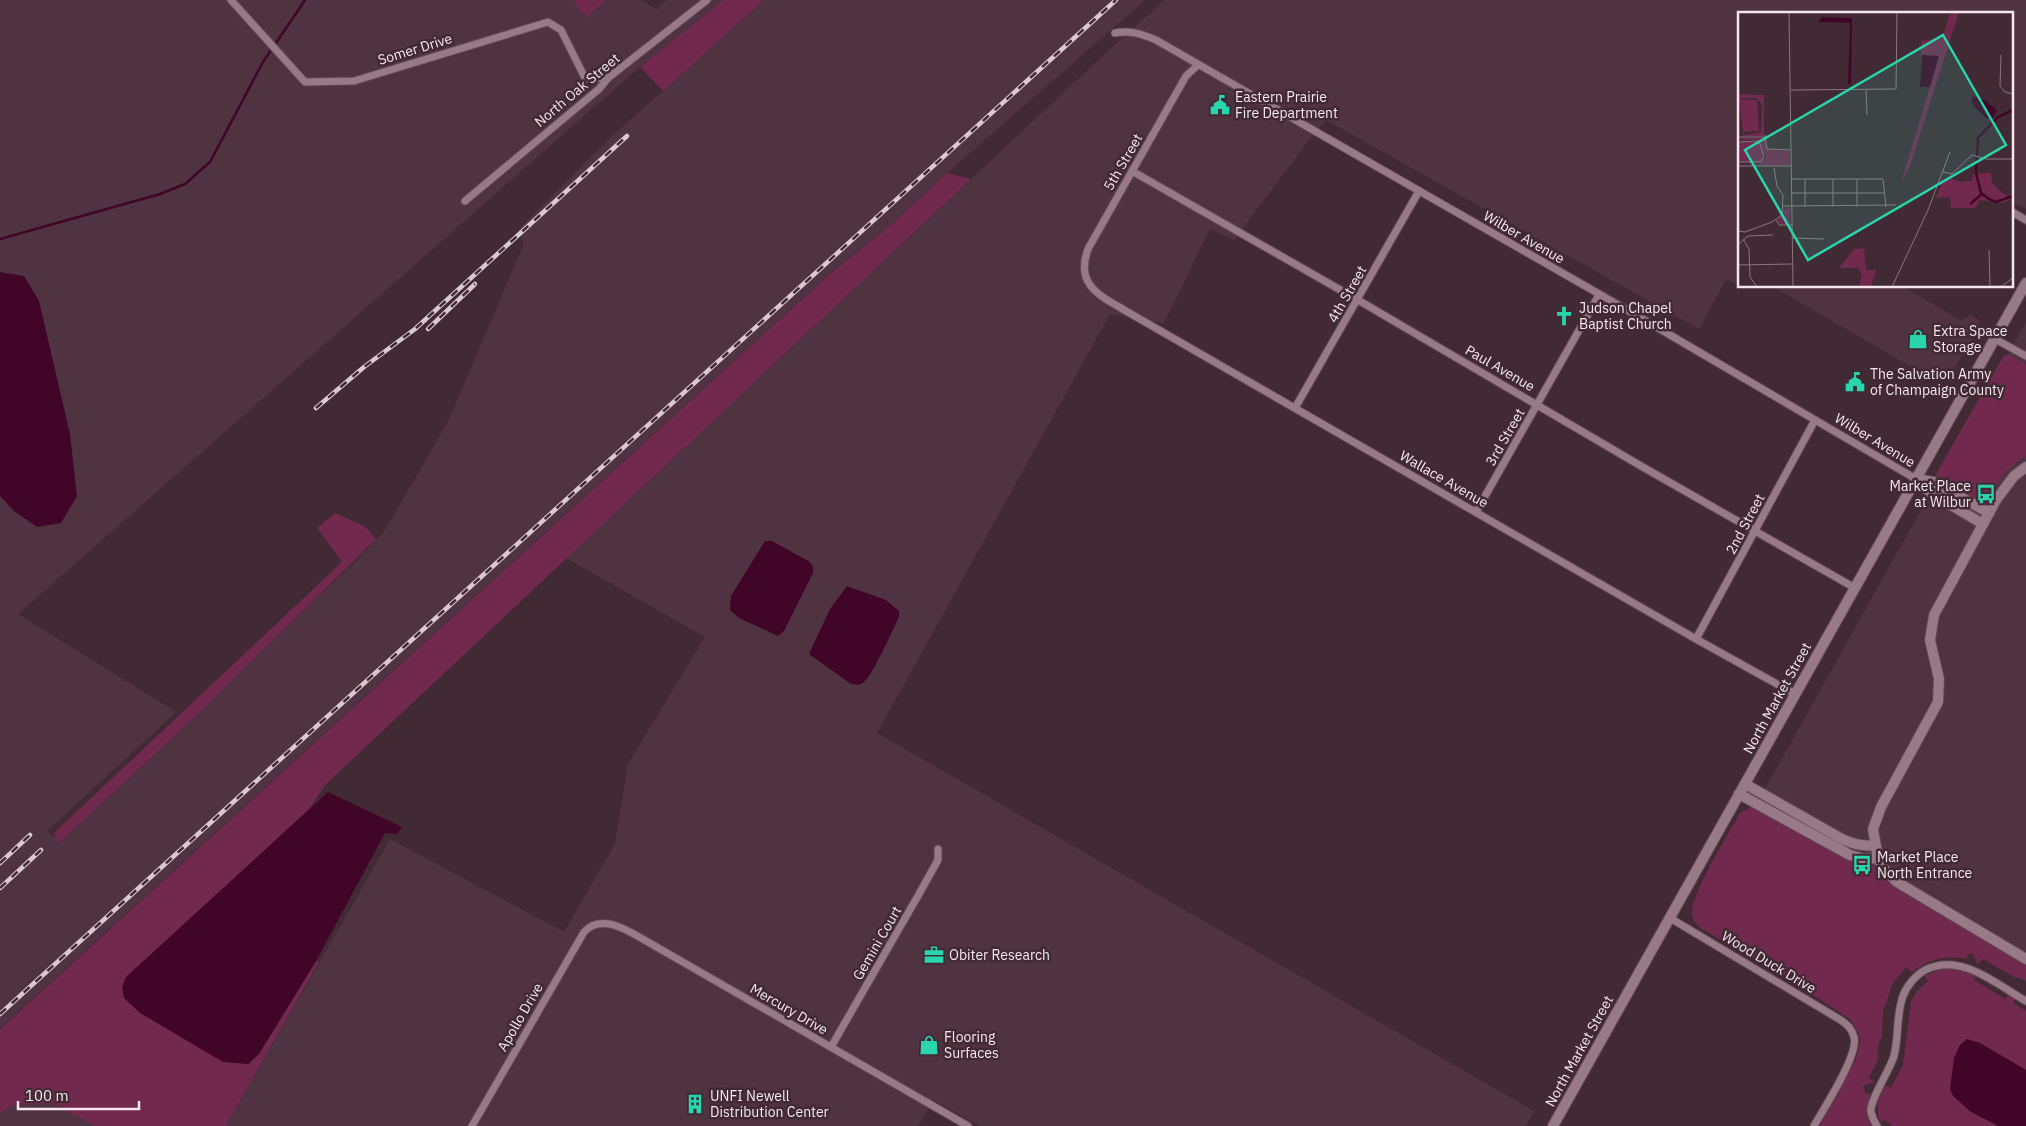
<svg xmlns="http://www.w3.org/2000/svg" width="2026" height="1126" font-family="'IBM Plex Sans',sans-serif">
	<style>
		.built { fill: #503340 }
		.green { fill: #72294e }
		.water { fill: #410527 }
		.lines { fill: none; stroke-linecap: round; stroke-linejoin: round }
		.stream { stroke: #410527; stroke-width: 2.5 }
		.street-casing { stroke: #5e4952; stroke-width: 9 }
		.secondary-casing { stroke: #5e4952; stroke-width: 12 }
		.street { stroke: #977a86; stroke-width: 7 }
		.secondary { stroke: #977a86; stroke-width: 10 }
		.rail-casing { stroke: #dac9cf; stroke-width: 4.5 }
		.rail { stroke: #422a34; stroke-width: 2.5; stroke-dasharray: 8; stroke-linecap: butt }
		.labels { text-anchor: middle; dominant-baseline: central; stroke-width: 5; stroke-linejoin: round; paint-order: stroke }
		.street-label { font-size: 14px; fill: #f7e7ed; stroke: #422a34 }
		.poi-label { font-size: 14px; fill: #f7e7ed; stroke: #422a34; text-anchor: start }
		.inset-river { fill: none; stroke: #410527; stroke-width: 2.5 }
		.inset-road { fill: none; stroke: #8a767e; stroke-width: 1 }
		.view { fill: #29d5ac; fill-opacity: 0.15; stroke: #29d5ac; stroke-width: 2.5 }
		.inset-edge { fill: none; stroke: #f7e7ed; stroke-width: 2.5 }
	</style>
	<rect width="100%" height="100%" fill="#422a34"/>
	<!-- built -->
	<g class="built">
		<polygon points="0,0 573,0 586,16 606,0 640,0 657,9 667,0 723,0 634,72 18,614 176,712 47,831 58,840 56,843 58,844 194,718 248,663 355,562 385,530 449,420 524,243 518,230 611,137 764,0 1145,0 947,173 892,224 830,274 0,1028"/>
		<polygon points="1165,0 2026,0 2026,209 2012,201 2012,14 1740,14 1740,277 1736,284 1726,279 1699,329 1326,120 1309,140 1234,240 1210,229 1164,323 1110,314 877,733 1534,1111 1526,1126 980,1126 933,1100 918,1126 226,1126 390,839 564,932 615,844 628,764 705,637 566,558 1123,37"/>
		<polygon points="1772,286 1902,286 1960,320 1972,315 1979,320 1979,327 1948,379 1938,374 1934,380"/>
		<polygon points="2026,322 2026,975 1750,816"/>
		<polygon points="53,1103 95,1126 0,1126 0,1113 13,1105"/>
	</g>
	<!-- green -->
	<g class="green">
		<polygon points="573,0 606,0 586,17"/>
		<polygon points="723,0 764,0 663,91 640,67"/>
		<polygon points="947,173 971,179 325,785 308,811 248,1064 259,1054 316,961 319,962 226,1126 95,1126 53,1103 14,1105 0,1113 0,1029 830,274 892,224"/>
		<path d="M2004 355 2011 356 2026 364V456C2019 460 2012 465 2007 470 1997 480 1992 497 1978 501L1941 480 1936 474Z"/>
		<polygon points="335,513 366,527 376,539 194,718 58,844 54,833 342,562 317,528"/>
		<path d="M1751 807H1756L1858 861 1872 865 1895 887 2026 964V981L2018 977 2016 978 1983 959 1977 964 1973 953 1967 955V959C1945 955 1930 959 1912 972L1906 967 1892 985 1885 1007H1883L1882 1039H1880L1877 1057H1879L1869 1078 1875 1082 1863 1086 1865 1093H1870L1867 1111 1871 1126H1820L1856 1059 1860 1041 1859 1034 1850 1019 1791 981 1702 929C1696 924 1692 920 1692 912 1693 891 1728 834 1740 813Z"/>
		<path d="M1943 968H1963L1976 974 1974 980 2005 999 2009 994 2016 998 2013 1003 2026 1011V1126H1892L1885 1119 1881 1122C1874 1107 1879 1098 1886 1085L1891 1088 1903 1065 1911 1001 1917 991 1928 981 1925 976Z"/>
	</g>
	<!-- water -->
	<g class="water">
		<polygon points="0,272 24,276 39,301 70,434 77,496 61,523 37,527 14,511 0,496"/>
		<polygon points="765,541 772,541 810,562 813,567 813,573 784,631 778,636 739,618 730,610 731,596"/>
		<path d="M847 586 886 600 899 611V617C892 631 873 675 863 683 859 686 855 684 851 684L809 654 830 609Z"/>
		<polygon points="328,792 402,827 397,834 385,833 316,961 259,1054 248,1064 223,1062 140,1013 124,998 122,987 126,977"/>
		<polygon points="1967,1039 1980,1043 2026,1070 2026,1126 1998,1126 1971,1112 1953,1096 1950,1089 1954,1058 1960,1045"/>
	</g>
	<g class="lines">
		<!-- stream -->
		<polyline class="stream" points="0,239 160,194 185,184 210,162 263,62 305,0"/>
		<defs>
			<g id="street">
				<polyline points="231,0 305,82 354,81 548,22 561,30 585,78 608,78"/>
				<path d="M1115 33C1130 30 1142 34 1156 40L1641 318 1916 479"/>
				<path d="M1198 65 1186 76 1088 249C1075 285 1099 295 1126 311L1696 639 1795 694"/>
				<polyline points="1132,171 1358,300 1641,466 1855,588"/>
				<polyline points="465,201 599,89 608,78 707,0"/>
				<polyline points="2012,212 2026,220"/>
				<polyline points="1995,339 2026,356"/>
				<polyline points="1295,408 1419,191"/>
				<polyline points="1476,512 1599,295"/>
				<polyline points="1696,639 1815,420"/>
				<path d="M1670 918 1839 1019C1846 1023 1852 1028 1854 1037 1859 1055 1824 1108 1814 1126"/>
				<polyline points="831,1047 919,894 938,860 938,849"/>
				<path d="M472 1126 584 932C602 912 630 932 648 942L968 1126"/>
				<path d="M1877 1126C1875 1123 1872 1117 1871 1112 1869 1101 1890 1070 1894 1056 1899 1037 1896 1015 1903 996 1907 985 1916 975 1925 970 1961 952 1996 984 2026 1001"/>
			</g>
			<g id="secondary">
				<polyline points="2026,467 2014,476 1996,500 1934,615 1930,640 1939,679 1938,702 1881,807 1873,829 1878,858 1883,868 1897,882 2026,959"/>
				<polyline points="1916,479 1934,482 1989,513"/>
				<polyline points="1916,479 1929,492 1983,524"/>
				<path d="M1745 784 1842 839C1853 844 1863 847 1875 845"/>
				<polyline points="1739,794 1850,855 1864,859 1878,858"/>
				<polyline points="1553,1126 2026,283"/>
			</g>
		</defs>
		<!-- street casing -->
		<use href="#street" class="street-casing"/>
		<!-- secondary casing -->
		<use href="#secondary" class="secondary-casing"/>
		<!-- street -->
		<use href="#street" class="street"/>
		<!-- secondary -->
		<use href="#secondary" class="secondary"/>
		<defs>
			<g id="rail">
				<polyline points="428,329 475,284"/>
				<polyline points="316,408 364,367 415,329 627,136"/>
				<polyline points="0,863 30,835"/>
				<polyline points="0,888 41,850"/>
				<polyline points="0,1014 1116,0"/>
			</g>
		</defs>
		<!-- rail casing -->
		<use href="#rail" class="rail-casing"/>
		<!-- rail -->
		<use href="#rail" class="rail"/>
	</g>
	<!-- icons -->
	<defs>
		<symbol id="civic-bare" viewBox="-9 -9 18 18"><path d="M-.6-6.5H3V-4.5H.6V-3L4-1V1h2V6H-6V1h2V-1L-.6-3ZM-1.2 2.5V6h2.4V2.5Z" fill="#29d5ac" stroke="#422a34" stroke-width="2.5" paint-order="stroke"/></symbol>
		<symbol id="church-bare" viewBox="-9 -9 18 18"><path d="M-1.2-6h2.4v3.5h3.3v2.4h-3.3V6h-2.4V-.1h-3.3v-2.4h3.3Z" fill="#29d5ac" stroke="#422a34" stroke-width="2.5" paint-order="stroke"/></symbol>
		<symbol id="shop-bare" viewBox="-9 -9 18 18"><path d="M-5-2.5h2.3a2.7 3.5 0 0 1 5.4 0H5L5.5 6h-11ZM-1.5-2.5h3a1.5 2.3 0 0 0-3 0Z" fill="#29d5ac" stroke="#422a34" stroke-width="2.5" paint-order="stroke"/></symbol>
		<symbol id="bus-bare" viewBox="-9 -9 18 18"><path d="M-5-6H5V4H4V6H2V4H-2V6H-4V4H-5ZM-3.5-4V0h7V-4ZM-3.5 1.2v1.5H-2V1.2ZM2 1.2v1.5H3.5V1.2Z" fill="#29d5ac" stroke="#422a34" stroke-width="2.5" paint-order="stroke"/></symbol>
		<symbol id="office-bare" viewBox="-9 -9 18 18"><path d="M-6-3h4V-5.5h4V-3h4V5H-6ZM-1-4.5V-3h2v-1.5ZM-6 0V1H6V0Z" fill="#29d5ac" stroke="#422a34" stroke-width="2.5" paint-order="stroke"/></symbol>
		<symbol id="building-bare" viewBox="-9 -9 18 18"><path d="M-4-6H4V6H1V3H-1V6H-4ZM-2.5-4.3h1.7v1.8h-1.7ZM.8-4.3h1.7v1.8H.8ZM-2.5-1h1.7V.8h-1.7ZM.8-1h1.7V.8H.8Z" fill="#29d5ac" stroke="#422a34" stroke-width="2.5" paint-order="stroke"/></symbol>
	</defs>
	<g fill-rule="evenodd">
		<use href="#civic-bare" x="1206" y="91" width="28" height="28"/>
		<use href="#church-bare" x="1550" y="302" width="28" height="28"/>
		<use href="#shop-bare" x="1904" y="325" width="28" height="28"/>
		<use href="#civic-bare" x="1841" y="368" width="28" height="28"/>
		<use href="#bus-bare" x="1972" y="480" width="28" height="28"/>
		<use href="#bus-bare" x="1848" y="851" width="28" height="28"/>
		<use href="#office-bare" x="920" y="941" width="28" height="28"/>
		<use href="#shop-bare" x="915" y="1031" width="28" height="28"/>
		<use href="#building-bare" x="681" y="1090" width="28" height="28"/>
	</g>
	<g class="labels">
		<!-- street labels -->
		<g class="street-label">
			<text transform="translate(415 49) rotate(-17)">Somer Drive</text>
			<text transform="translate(577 90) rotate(-40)">North Oak Street</text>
			<text transform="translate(1123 162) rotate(-60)">5th Street</text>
			<text transform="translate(1524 237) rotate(30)">Wilber Avenue</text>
			<text transform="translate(1347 294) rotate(-60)">4th Street</text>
			<text transform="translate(1500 368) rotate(30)">Paul Avenue</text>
			<text transform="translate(1505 437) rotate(-60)">3rd Street</text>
			<text transform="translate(1875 440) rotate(31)">Wilber Avenue</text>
			<text transform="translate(1444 479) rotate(30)">Wallace Avenue</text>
			<text transform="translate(1745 524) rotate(-62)">2nd Street</text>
			<text transform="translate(1777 698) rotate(-61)">North Market Street</text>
			<text transform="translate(877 943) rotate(-60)">Gemini Court</text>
			<text transform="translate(1769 962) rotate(31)">Wood Duck Drive</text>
			<text transform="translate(789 1009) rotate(30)">Mercury Drive</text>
			<text transform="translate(520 1017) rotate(-60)">Apollo Drive</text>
			<text transform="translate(1579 1051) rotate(-61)">North Market Street</text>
		</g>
		<!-- poi labels -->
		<g class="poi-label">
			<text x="1235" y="97">Eastern Prairie<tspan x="1235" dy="16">Fire Department</tspan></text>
			<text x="1579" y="308">Judson Chapel<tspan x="1579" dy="16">Baptist Church</tspan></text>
			<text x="1933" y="331">Extra Space<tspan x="1933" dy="16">Storage</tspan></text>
			<text x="1870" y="374">The Salvation Army<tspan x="1870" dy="16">of Champaign County</tspan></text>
			<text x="1971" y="486" text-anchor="end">Market Place<tspan x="1971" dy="16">at Wilbur</tspan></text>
			<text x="1877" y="857">Market Place<tspan x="1877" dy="16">North Entrance</tspan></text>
			<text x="949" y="955">Obiter Research</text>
			<text x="944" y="1037">Flooring<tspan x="944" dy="16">Surfaces</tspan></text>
			<text x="710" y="1096">UNFI Newell<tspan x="710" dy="16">Distribution Center</tspan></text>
		</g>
	</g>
	<!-- overview -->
	<g transform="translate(1738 12)">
		<rect width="275" height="275" fill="#422a34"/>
		<path d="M216 0H221L172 154 163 171 192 75 187 42 183 57V29L205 26 211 3ZM0 82 26 83V124H1L23 120 24 92 18 86H0ZM1 87 19 88 21 119 5 120ZM3 126H27L29 138 51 139 52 153H0L22 152 28 145 21 128H3ZM0 130H21L25 143 22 150 0 149ZM247 161H253L254 170 261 178 269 184 275 182V186L264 191 242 188 237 196H213L212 185 198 186 204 170 208 169 210 165 223 170 234 169 235 162ZM52 196V212H42L39 209 46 197ZM126 236 128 258H138L133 275H121L124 263 120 256H101L116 237Z" fill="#72294e"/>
		<path d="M84 5 114 6 113 73 110 71 112 11 80 10ZM184 43 201 44 192 75H182ZM235 84 248 89 259 98 254 107 248 106 237 95 233 89Z" fill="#410527"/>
		<path class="inset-river" d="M275 98 260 105 240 126 238 161 243 181 251 187 258 190 275 184M232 192 244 182"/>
		<path class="inset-road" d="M51 0 55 275M263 43 262 74 267 80 275 82M53 78 158 77 159 0M128 78 129 103M27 123 29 137 53 138M0 125H27M0 130 21 129 26 144 23 150H0M0 154H53M205 160 214 162 234 143 248 147H275M54 167H145L148 195M67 167V195M95 167V195M119 167V195M54 181H147M45 194 158 193M38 208 41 213H54M0 219 7 220 34 210 44 203 45 183 39 174 36 156M54 226 86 227M5 227 11 237 12 265 19 275M0 233 10 224 35 223M251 238 252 275M0 253 55 252M154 275 190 198 212 140M252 275 264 274 275 266"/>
		<path class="view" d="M205 23 268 133 70 248 7 138Z"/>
		<rect width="275" height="275" class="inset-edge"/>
	</g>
	<!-- scale -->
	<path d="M18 1101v8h121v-8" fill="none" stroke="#f7e7ed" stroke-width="2.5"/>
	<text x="25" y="1101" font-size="15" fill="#f7e7ed" stroke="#422a34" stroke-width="4" paint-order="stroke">100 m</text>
</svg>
